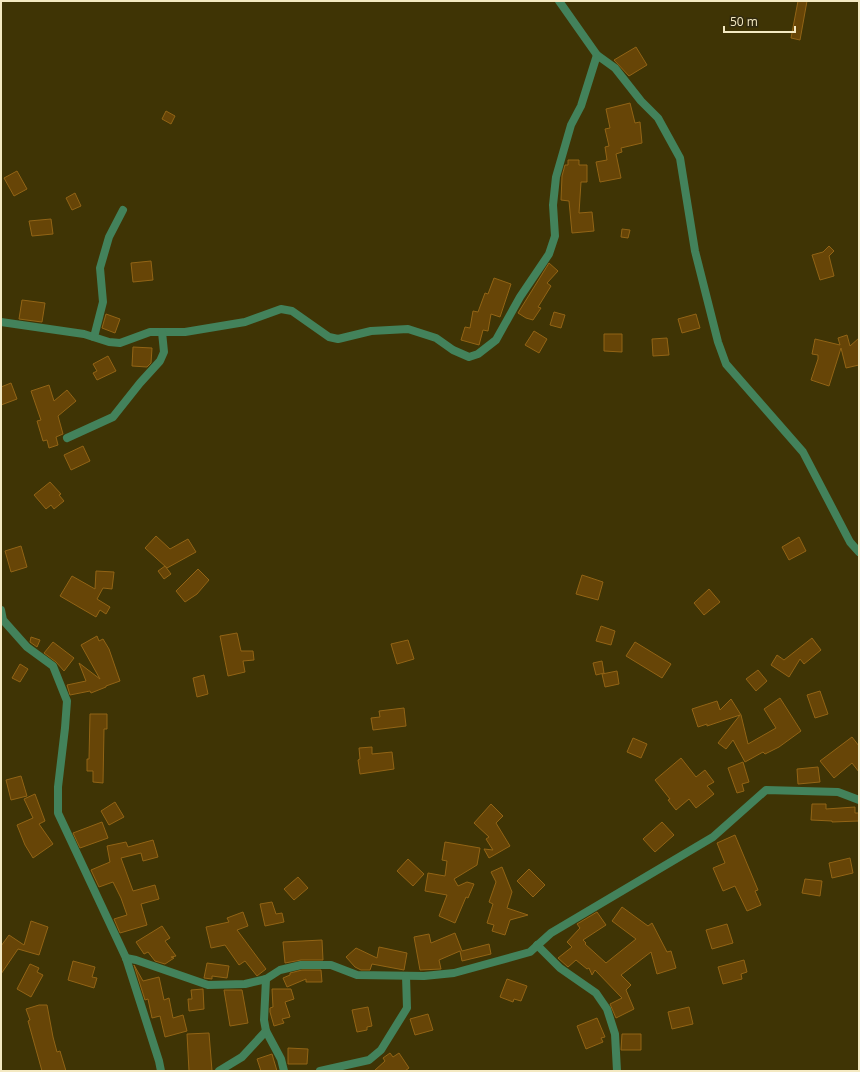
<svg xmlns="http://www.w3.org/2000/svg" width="860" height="1072" font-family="'Open Sans',sans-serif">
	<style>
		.building { fill: #674507; stroke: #926416 }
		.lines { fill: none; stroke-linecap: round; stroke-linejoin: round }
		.minor { stroke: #43825b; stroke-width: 8 }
		.tertiary { stroke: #43825b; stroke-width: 8 }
	</style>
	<rect width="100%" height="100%" fill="#3f3405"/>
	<!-- building -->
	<g class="building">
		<polygon points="798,1 807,1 800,40 791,38"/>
		<polygon points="636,47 647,65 629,76 614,60"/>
		<polygon points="630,103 635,123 640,122 642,143 621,148 622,152 616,154 621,178 600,182 596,162 607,160 605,147 609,146 605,129 610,128 606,109"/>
		<polygon points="166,111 175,116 171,124 162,119"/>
		<polygon points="568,160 579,160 579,165 587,165 587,182 581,182 579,213 592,212 594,231 572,233 569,201 561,200 562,176 565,165 568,165"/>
		<polygon points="17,171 27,189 14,196 4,178"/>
		<polygon points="75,193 81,206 72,210 66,198"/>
		<polygon points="51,219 53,234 32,236 29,221"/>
		<polygon points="622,229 630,230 628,238 621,237"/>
		<polygon points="829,246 834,251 829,256 834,276 820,280 812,255 823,252"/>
		<polygon points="151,261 153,280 133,282 131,263"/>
		<polygon points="549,263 558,271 547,283 551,286 538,307 541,308 533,320 526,318 518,313"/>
		<polygon points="494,278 511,284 500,317 491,314 488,331 483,330 479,345 461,340 465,327 470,328 473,311 478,312 485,293 488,294"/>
		<polygon points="22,300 45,303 42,322 19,319"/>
		<polygon points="554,312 565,315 561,328 550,325"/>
		<polygon points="106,314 120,319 115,333 102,328"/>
		<polygon points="696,314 700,328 682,333 678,319"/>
		<polygon points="534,331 547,339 539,353 525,345"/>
		<polygon points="604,334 622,334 622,352 604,351"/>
		<polygon points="847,335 850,346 859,338 859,365 846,368 841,348 829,386 811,380 818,359 818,355 812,354 815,339 840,345 838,338"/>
		<polygon points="667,338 669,355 653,356 652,339"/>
		<polygon points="133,347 152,348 151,363 147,367 132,366"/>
		<polygon points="108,356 116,371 97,380 93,373 97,371 93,364"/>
		<polygon points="11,383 17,399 1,405 1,387"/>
		<polygon points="49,385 54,401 67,390 76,401 58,416 63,434 56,437 58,445 49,448 47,440 43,441 37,421 41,420 31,391"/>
		<polygon points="83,446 90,461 71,470 64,455"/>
		<polygon points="50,482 61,494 59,495 64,501 54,509 51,505 46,509 34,495"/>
		<polygon points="156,536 170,549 188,539 196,552 167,568 145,548"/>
		<polygon points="799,537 806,551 789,560 782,547"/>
		<polygon points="21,546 27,567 11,572 5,551"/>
		<polygon points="165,566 171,574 164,579 158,571"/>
		<polygon points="198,569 209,580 197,594 185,602 176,591"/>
		<polygon points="96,571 114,572 112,589 103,588 97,599 110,607 106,614 100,610 96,617 60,596 72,576 95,589"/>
		<polygon points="582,575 603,582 598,600 576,594"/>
		<polygon points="709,589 720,602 704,615 694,603"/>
		<polygon points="601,626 615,631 611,645 596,641"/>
		<polygon points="237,633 241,651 253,651 254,660 243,661 245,672 228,676 220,636"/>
		<polygon points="97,636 99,641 103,639 109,649 120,681 106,686 106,687 91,693 90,691 70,695 67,685 86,681 79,663 100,679 81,645"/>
		<polygon points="31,637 40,640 37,647 30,642"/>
		<polygon points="812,638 821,650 804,664 800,659 789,677 771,665 777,655 784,660"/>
		<polygon points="408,640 414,659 397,664 391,644"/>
		<polygon points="53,642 74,658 64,671 56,662 44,653"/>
		<polygon points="635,642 671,664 662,678 626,656"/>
		<polygon points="602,661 604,673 596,675 593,663"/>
		<polygon points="20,664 28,669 20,682 12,678"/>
		<polygon points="758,670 767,681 756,691 746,679"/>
		<polygon points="617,671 619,684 605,687 602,674"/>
		<polygon points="204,675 208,694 197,697 193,678"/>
		<polygon points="820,691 828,714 815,718 807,695"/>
		<polygon points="780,698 801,731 779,747 765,754 763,752 745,762 733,740 726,749 718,743 740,715 707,726 707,724 698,727 692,709 717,701 720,710 731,699 741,715 748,744 776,728 764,709"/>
		<polygon points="404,708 406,726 373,730 371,718 380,717 379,711"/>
		<polygon points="90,714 107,714 107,729 104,729 103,783 93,782 93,771 87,771 87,759 89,759"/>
		<polygon points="852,737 859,746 859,772 852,763 834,778 820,761"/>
		<polygon points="633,738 647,744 641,758 627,752"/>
		<polygon points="372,747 372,754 392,752 394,769 360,774 358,760 360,759 359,748"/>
		<polygon points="681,758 696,777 705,770 714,782 707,786 714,794 696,808 689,799 676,810 668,800 670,799 655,780"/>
		<polygon points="743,762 749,782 742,784 744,791 737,793 728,768"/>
		<polygon points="818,767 820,782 798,784 797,769"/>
		<polygon points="21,776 27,796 11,800 6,780"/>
		<polygon points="35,794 45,821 39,824 53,844 33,858 25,845 17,825 33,818 24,799"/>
		<polygon points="115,802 124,817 109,825 101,811"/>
		<polygon points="491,804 503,816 496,823 510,846 489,858 484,849 493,850 486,839 489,837 474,823"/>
		<polygon points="812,804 826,804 826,809 855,807 855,813 859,813 859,821 832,822 832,821 811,820"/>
		<polygon points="102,822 108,838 80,848 73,833"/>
		<polygon points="662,822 674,835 655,852 643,839"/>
		<polygon points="735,835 758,890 755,891 761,905 747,911 735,886 723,891 713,868 725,863 717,843"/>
		<polygon points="153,840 158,857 143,861 141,853 121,858 133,891 155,885 159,899 141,904 147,925 120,933 114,919 127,915 121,898 113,882 99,887 91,870 110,862 107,846 126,842 128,847"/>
		<polygon points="445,842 480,848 477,865 454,879 458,886 467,882 474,884 468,898 466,897 455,923 439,916 447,895 425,891 428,873 445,876 447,861 442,860"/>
		<polygon points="850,858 853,873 832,878 829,863"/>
		<polygon points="408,859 424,874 413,886 397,871"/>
		<polygon points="502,867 512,892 507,908 528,915 510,920 505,935 492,931 494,925 487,923 493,904 489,902 496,882 491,872"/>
		<polygon points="529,869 545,885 533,897 517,881"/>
		<polygon points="298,877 308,888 294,900 284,889"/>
		<polygon points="805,879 822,881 820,896 802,893"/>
		<polygon points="272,902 276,914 282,913 284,922 265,926 260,904"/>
		<polygon points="622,907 648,926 652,923 667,952 671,951 676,968 657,974 651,952 621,975 631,985 626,990 634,1009 616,1018 610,1004 622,998 595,970 592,975 589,968 587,969 576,960 568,967 558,958 572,947 567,942 580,928 577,924 597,912 606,925 583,940 586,943 585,944 606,963 636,939 612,921"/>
		<polygon points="243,912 248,926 237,930 266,969 257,976 245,961 239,965 225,945 211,948 206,927 229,922 227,918"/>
		<polygon points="31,921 48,927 39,955 18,949 1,974 1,946 9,935 24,945"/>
		<polygon points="727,924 733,943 712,949 706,930"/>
		<polygon points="162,926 170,938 165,941 176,956 171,957 174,958 165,964 155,961 148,952 144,954 136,942"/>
		<polygon points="455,933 462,951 489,944 491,954 462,961 460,951 439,960 441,969 420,970 414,937 429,934 431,943"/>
		<polygon points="322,940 323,960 301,960 285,963 283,942"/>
		<polygon points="379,947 407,953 404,970 372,964 370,970 361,970 355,967 346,957 356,948 377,958"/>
		<polygon points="744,960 747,972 741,974 742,979 723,984 718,967"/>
		<polygon points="73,961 95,967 92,977 97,978 94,988 68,980"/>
		<polygon points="207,963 229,966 227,978 212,976 212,979 204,978"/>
		<polygon points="30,964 39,968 37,972 43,975 31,997 17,989"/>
		<polygon points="134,965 143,981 159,977 164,1000 169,998 173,1018 183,1015 187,1031 165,1037 160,1016 152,1018 148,999 145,1000"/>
		<polygon points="302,970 321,970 322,982 306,982 306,979 287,987 283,978 290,975 290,973"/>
		<polygon points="507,979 527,986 521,1001 514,999 513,1002 500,997"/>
		<polygon points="203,989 204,1009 189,1011 188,999 192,999 191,990"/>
		<polygon points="272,989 291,989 294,999 285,1002 290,1017 282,1019 284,1023 274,1026 270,1012 270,1008 273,1007"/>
		<polygon points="224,990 242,990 248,1023 230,1026"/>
		<polygon points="39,1005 47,1005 53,1037 57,1052 60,1051 66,1071 42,1071 28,1021 30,1020 26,1009"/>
		<polygon points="368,1007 372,1026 367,1027 367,1030 357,1032 352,1010"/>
		<polygon points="689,1007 693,1024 672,1029 668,1012"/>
		<polygon points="428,1014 433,1030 415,1035 410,1019"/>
		<polygon points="597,1018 605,1037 601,1038 603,1042 586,1049 577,1026"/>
		<polygon points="209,1033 212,1071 189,1071 187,1034"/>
		<polygon points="622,1034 641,1034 641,1050 621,1050"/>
		<polygon points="288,1048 308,1049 307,1064 288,1064"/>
		<polygon points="390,1053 393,1057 399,1053 409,1068 405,1071 374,1071 385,1061 383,1058"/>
		<polygon points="272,1054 277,1071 261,1071 257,1059"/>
	</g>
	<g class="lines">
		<!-- minor -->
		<g class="minor">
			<polyline points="559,1 597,55"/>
			<polyline points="1,322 84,334 109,342 120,343 150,332 185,332 245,322 281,309 292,311 329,337 338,339 371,331 408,329 436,338 453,350 469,357 478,354 496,340 520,297 549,254 555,236 553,205 556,177 571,125 581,106 597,55 615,68 641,101 658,118 680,158 695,251 718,342 726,364 803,452 850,542 859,552"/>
			<polyline points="94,337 103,302 100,268 109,237 123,210"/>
			<polyline points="67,438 113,417 140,383 160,361 164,352 162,332"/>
			<polyline points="537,945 560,968 596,993 607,1009 615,1034 617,1071"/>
			<polyline points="126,958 136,960 208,985 245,984 266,979 280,970 301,965 331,965 357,975 424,976 454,973 530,952 551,933 713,837 766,790 838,792 859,800"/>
			<polyline points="266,979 264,1020 266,1031 281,1059 284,1071"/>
			<polyline points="219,1071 242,1057 266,1031"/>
			<polyline points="320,1071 369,1060 381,1050 407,1008 406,976"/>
		</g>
		<!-- tertiary -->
		<polyline class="tertiary" points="1,610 3,620 27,647 53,666 67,701 65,728 58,787 58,813 126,958 159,1061 161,1071"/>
	</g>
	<!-- border -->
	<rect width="860" height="1072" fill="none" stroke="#f4e9c2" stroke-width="4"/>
	<!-- scale -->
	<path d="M724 26v6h71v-6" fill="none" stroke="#f4e9c2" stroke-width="2"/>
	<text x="730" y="26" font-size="12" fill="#f4e9c2" stroke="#312a10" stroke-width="3" paint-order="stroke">50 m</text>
</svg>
